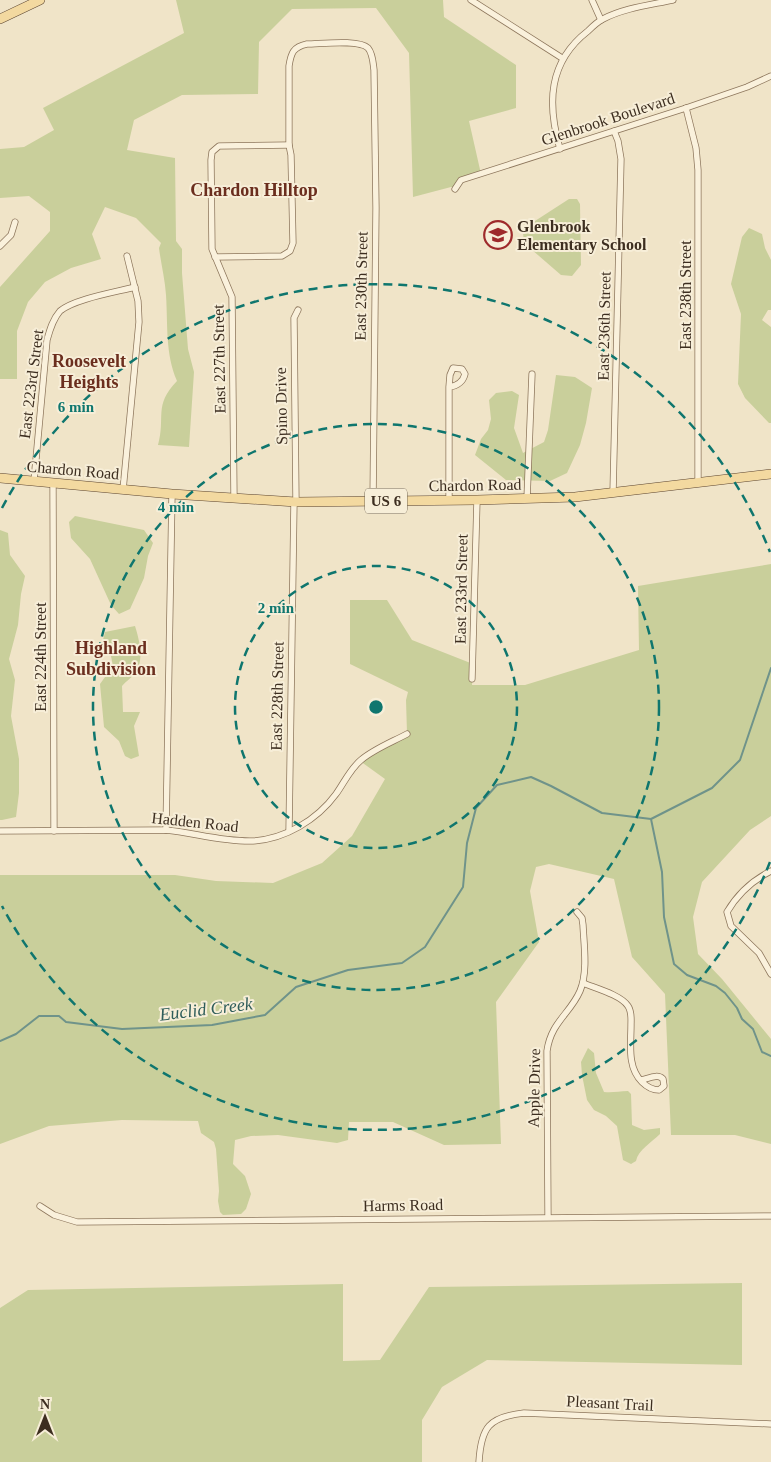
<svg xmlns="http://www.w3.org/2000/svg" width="771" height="1462" font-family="'Times New Roman',serif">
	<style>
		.green { fill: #c9cf9b }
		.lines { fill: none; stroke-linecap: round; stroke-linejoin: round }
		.stream { stroke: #6f938a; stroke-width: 2 }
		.minor-casing { stroke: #8d765c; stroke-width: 7 }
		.primary-casing { stroke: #5b4430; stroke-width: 10 }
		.minor { stroke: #faf1dc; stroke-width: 5.5 }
		.primary { stroke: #f3d9a0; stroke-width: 9 }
		.ring { fill: none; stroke: #0f766e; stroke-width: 2.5; stroke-dasharray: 9 6 }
		.labels { text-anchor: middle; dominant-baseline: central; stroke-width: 4; stroke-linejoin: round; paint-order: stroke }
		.shield { fill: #f7eed8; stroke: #756857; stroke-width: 1 }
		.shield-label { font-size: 15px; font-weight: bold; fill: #3d2e20 }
		.street-label { font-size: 16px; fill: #3d2e20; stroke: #f7eed8 }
		.poi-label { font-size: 16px; font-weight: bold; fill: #3d2e20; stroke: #f7eed8; text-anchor: start }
		.neighbourhood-label { font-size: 18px; font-weight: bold; fill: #6b2e1e; stroke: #f7eed8 }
		.water-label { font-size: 18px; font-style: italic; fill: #2f5d5a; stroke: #f7eed8 }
		.centre { fill: #0f766e; stroke: #f7eed8; stroke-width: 2.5 }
		.ring-label { font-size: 15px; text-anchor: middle; font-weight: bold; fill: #0f766e; stroke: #f7eed8; stroke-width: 4; stroke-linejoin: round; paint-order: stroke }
	</style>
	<rect width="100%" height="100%" fill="#f0e4c8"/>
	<!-- green -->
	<g class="green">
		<path d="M176 0H443L444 17 516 65V108L469 121 481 174 461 180 456 187H451L413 197 409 53 376 8 292 9 259 42 258 94 182 95 134 120 127 150 175 158 176 241 182 249V273L188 349 194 372 189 447 158 445C166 417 153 406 177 381 165 353 168 325 166 295 165 279 161 264 159 248L161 243 136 218 105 207 92 234 101 259 71 268 45 282 28 302 17 331V379H0V287L50 231V212L29 196 0 198V149L24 147 54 130 43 108 184 33Z"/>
		<polygon points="569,199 577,199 580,204 581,265 572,276 561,275 524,243 523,232 535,221"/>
		<polygon points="749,228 762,234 765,248 771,260 771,310 768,310 762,320 771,327 771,423 769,423 745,398 738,384 741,314 731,284 742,237"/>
		<polygon points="556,375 575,377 592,388 586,423 580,445 567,473 550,481 506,480 475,455 481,439 488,430 491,419 489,400 496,393 512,391 519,395 514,428 523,453 544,442 548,430"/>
		<polygon points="75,516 144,530 153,543 148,556 144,578 130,609 119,614 111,605 90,559 71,538 69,522"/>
		<polygon points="0,530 8,533 10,555 25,576 21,594 18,625 9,659 15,680 11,716 19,759 19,793 16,817 2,820 0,820"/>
		<polygon points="771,564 771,816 750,830 702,882 693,917 698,954 722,979 771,1039 771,1144 735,1135 671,1135 665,994 632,957 614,879 549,864 536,867 530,891 539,942 496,1002 501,1144 444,1145 393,1122 349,1122 348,1140 337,1143 278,1135 251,1136 235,1140 233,1164 245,1176 251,1194 246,1209 241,1214 223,1215 220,1212 218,1201 219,1191 216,1149 214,1142 201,1133 198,1121 122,1120 49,1126 0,1144 0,875 175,875 216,881 273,883 322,863 352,836 385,779 360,761 407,733 406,700 408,692 350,664 350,600 387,600 412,640 473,664 472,685 525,685 639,650 638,586"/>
		<path d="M135 626C139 639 144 657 137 671 134 676 126 681 122 686L123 712H140L134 726 139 756 131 759 125 756 119 741 104 727 100 684 113 666 109 646 103 640 105 632Z"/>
		<path d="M588 1048 594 1053 596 1073 604 1092C613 1093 619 1091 628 1091L631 1094 632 1125 644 1130 660 1128V1134C652 1142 638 1150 636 1161L631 1164 623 1160 617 1126 606 1116 594 1110 587 1100 582 1075 581 1062Z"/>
		<polygon points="742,1283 742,1365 487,1360 442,1387 422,1420 422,1462 0,1462 0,1308 28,1290 343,1284 343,1361 380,1360 429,1287"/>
	</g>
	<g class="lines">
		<!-- stream -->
		<g class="stream">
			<polyline points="651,819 662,872 664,917 674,964 687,975 716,986 725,993 737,1008 742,1019 753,1029 762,1052 771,1056"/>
			<polyline points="0,1041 16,1034 39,1016 59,1016 66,1022 122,1029 212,1025 265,1015 296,987 348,970 402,963 425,947 463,887 467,843 476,808 497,785 531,777 551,786 602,813 651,819 712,788 740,760 771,668"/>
		</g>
		<defs>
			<g id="minor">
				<polyline points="471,0 562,58"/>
				<polyline points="592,0 601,20"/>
				<polyline points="686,108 696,148 698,170 698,483"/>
				<path d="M560 149C547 104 548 62 588 31 592 27 597 22 603 19 624 8 650 5 673 0"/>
				<polyline points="455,189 461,180 686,108 747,87 771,76"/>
				<polyline points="0,246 11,235 15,222"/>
				<path d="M215 257 282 256 290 251 293 243 291 155 289 145V66C291 53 293 47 307 44 320 44 359 39 368 48 373 54 373 63 374 70L376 208 373 501"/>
				<path d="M34 481 47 340C50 329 53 319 60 311 74 299 116 292 135 287"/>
				<polyline points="53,483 54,831"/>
				<polyline points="123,490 139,322 138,301 127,256"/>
				<polyline points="613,493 621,159 618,141 614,131"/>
				<polyline points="234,498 232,297 212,249 211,160 212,152 219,146 289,145"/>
				<polyline points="527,499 532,374"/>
				<path d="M449 500V387L450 375 453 368 462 369 465 374C463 382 457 386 449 387"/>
				<polyline points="296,502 294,318 298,310"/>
				<polyline points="472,679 477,500"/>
				<polyline points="166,830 172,494"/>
				<path d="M0 831 166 830C195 833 223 842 253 841 285 839 317 820 336 794 344 783 350 769 361 760 374 749 392 742 407 734"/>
				<polyline points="289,831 294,502"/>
				<path d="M771 871C753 880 737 895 727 912L731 926 759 953 771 974"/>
				<path d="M583 983C595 988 621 995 628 1006 632 1012 631 1019 631 1025 631 1045 627 1067 642 1082 647 1087 652 1090 659 1090L664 1086 663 1079C657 1073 648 1079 641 1080"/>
				<polyline points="40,1206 54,1215 77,1222 771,1216"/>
				<path d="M548 1217 547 1051C551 1022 570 1014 580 991 588 972 584 946 583 925L582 918 577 912"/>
				<path d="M479 1462C481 1427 489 1417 524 1413L771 1424"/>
			</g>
			<g id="primary">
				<polyline points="0,19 40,0"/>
				<polyline points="0,478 172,494 296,502 477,500 575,497 771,474"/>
			</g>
		</defs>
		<!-- minor casing -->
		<use href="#minor" class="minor-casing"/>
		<!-- primary casing -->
		<use href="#primary" class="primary-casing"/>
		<!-- minor -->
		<use href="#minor" class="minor"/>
		<!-- primary -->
		<use href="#primary" class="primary"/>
	</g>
	<!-- distance rings -->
	<g class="ring">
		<circle cx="376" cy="707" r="141"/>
		<circle cx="376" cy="707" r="283"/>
		<path d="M770 862A424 424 0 0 1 2 906M2 508A424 424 0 0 1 770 552"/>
	</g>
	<!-- icons -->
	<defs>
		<symbol id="school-ring" viewBox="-11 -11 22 22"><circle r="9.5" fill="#f7eed8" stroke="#9e2a2b" stroke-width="1.5"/><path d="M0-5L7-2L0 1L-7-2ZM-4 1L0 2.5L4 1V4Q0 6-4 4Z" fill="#9e2a2b"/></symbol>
	</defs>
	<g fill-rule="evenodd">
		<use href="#school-ring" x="482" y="219" width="32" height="32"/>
	</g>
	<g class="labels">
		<!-- shield labels -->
		<rect class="shield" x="365" y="488.5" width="42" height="25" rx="4"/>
		<g class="shield-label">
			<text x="386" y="501">US 6</text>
		</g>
		<!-- street labels -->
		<g class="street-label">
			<text transform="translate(608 119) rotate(-18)">Glenbrook Boulevard</text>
			<text transform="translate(361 286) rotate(-89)">East 230th Street</text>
			<text transform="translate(685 295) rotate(-90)">East 238th Street</text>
			<text transform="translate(604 326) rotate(-89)">East 236th Street</text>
			<text transform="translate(219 359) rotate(-91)">East 227th Street</text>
			<text transform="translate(31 384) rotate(-83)">East 223rd Street</text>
			<text transform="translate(281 406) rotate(-91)">Spino Drive</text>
			<text transform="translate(73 470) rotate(5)">Chardon Road</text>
			<text transform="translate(475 485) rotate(-1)">Chardon Road</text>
			<text transform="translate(461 589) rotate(-89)">East 233rd Street</text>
			<text transform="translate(40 657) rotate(-90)">East 224th Street</text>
			<text transform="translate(277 696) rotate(-89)">East 228th Street</text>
			<text transform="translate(195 822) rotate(6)">Hadden Road</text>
			<text transform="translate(534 1088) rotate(-89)">Apple Drive</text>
			<text transform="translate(403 1205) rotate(-1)">Harms Road</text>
			<text transform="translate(610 1403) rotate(3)">Pleasant Trail</text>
		</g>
		<!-- poi labels -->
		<g class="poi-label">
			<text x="517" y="226">Glenbrook<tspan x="517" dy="18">Elementary School</tspan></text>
		</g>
		<!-- neighbourhood labels -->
		<g class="neighbourhood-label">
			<text x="254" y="190">Chardon Hilltop</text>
			<text x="89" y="361">Roosevelt<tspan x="89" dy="21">Heights</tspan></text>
			<text x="111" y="648">Highland<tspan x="111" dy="21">Subdivision</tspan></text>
		</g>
		<!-- water labels -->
		<g class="water-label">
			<text transform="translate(206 1009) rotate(-7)">Euclid Creek</text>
		</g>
	</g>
	<circle cx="376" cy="707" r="8" class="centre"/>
	<g class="ring-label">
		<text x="76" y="412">6 min</text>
		<text x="176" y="512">4 min</text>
		<text x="276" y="613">2 min</text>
	</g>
	<!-- north arrow -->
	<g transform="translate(45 1417)" stroke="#f7eed8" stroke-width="4" paint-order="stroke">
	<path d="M0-4L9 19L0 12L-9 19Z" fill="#3d2e20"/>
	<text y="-8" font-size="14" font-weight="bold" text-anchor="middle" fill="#3d2e20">N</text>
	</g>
</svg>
